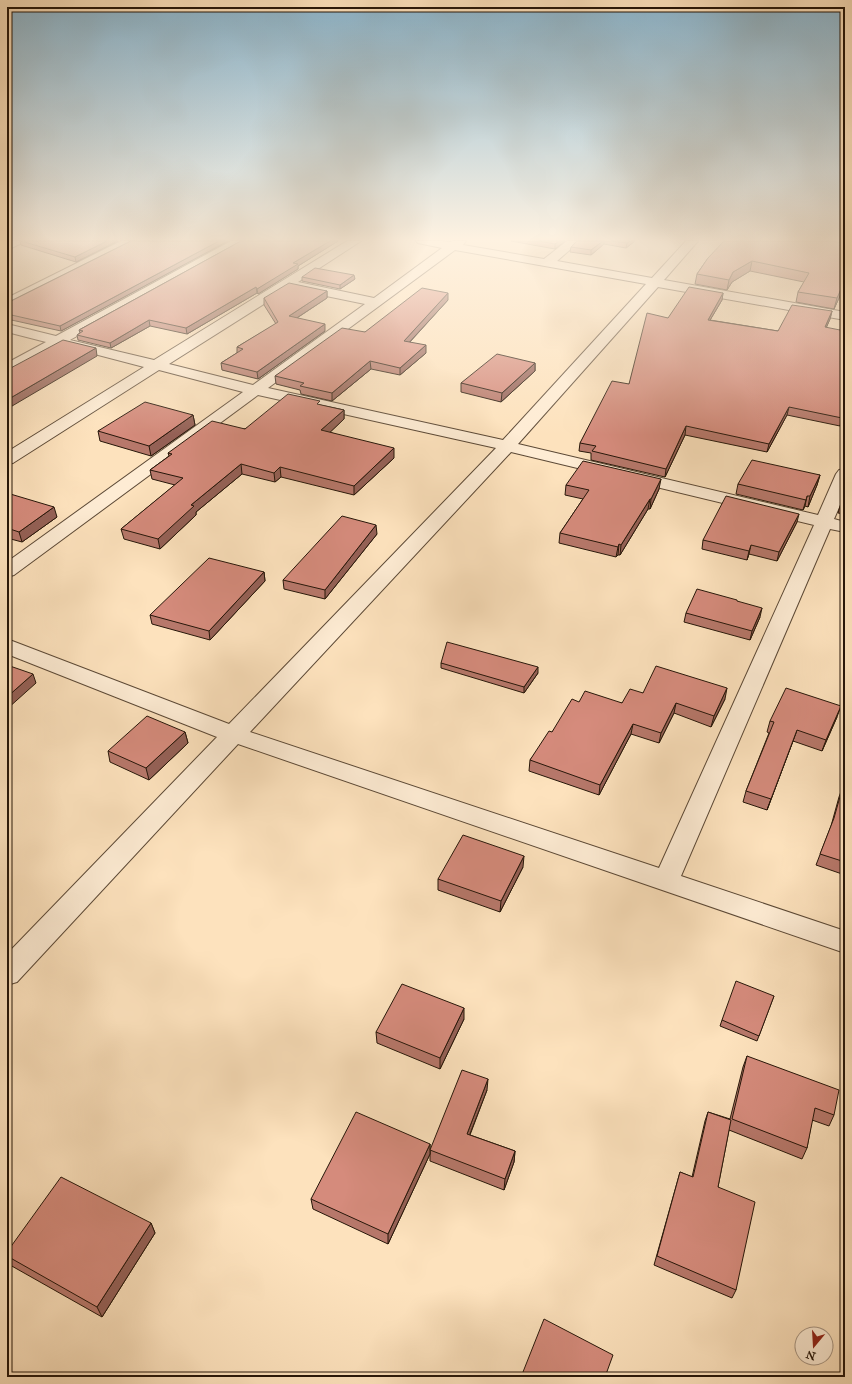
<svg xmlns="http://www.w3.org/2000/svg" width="852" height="1384" font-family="'IM FELL Great Primer',serif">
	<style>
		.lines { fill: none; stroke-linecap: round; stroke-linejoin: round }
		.minor-casing { stroke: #5c4936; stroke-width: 2 }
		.minor { fill: #feecd4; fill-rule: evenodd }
		.wall { fill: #b7786b; stroke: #261609 }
		.shaded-wall { fill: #956157; stroke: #261609 }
		.building { fill: #d58b7c; stroke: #261609 }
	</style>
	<rect width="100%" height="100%" fill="#fde2bd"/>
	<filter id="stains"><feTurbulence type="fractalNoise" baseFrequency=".005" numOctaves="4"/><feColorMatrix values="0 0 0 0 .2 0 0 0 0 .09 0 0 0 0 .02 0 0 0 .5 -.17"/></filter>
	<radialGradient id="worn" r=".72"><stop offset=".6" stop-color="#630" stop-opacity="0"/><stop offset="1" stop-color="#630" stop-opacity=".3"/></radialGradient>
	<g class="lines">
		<defs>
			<g id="minor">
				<polygon points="9,241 24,241 22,243 7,250 7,242"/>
				<polygon points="121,241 136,241 134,243 7,307 7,298"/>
				<path d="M231 241H245L243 243 70 340 154 360 347 241H361L298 282 374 298 442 248 418 243 416 241H441L450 242 453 241H466L463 245 544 259 567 241H580L557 261 652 278 686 241H698L664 280 845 312V320L658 287 518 444 818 515 836 474 839 470 845 469V494L834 519 845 522V532L830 529 681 876 845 931V953L238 744 17 982 7 985V954L217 737 7 654V639L229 724 496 448 258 395 14 575 7 577V562L243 392 159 370 13 463 7 464V452L144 367 60 345 12 372 7 373V363L46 342 7 332V324L56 336ZM455 250 646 284 503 440 268 388ZM291 287 297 290 365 304 253 385 169 364ZM511 452 814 525 659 868 250 732Z"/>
			</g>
		</defs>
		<!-- minor casing -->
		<use href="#minor" class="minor-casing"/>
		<!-- minor -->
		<use href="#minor" class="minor"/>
	</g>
	<!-- wall -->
	<g class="wall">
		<polygon points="20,241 118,241 76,262 21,245"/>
		<polygon points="131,241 228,241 61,331 7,319 7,303"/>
		<polygon points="241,241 338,241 298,266 298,269 258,294 257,293 187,334 150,326 111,348 78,340 77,335 80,333 79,330"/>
		<polygon points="511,241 565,241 555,249"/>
		<polygon points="577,241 635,241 626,248 604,244 591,255 570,252 571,247"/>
		<polygon points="845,243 845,288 844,287 834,309 796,302 798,292 804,282 750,271 732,282 727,290 695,284 697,274 708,258"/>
		<polygon points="302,277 355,279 340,289 302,281"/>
		<polygon points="327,291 327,298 297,318 325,331 258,379 222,370 221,363 237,353 237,347 276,324 264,305 264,298"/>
		<polygon points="723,293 722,300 710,320 778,331 832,311 830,319 826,328 845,414 840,426 787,415 767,452 685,435 665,477 591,460 591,453 579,451 580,443 629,384 668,318"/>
		<polygon points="448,300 410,342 426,353 400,375 371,369 332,401 301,394 300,390 276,384 275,376 365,332"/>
		<polygon points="535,363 535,371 501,402 461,392 461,383"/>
		<polygon points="320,405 344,410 344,419 330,432 394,458 354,495 281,477 275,482 242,474 196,512 196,515 160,549 124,539 121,529 175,485 152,479 150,470 169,456 168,453"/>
		<polygon points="193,415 195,425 151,456 100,441 98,431"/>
		<polygon points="820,475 817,485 808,507 805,506 803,510 736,494 738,484"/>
		<polygon points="566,485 659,489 650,509 648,509 620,555 618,555 616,557 559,543 560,533 583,499 565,495"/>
		<polygon points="7,493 57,517 22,542 7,538"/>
		<polygon points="845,494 845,514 838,513 841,503"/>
		<polygon points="797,522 777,561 749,554 747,560 702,549 703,540"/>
		<polygon points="377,534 325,599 284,589 283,580"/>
		<polygon points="264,572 265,581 210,640 152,624 150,615"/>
		<polygon points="737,602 760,617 750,640 684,622 686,613"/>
		<polygon points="441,663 538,673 524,693 441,668"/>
		<polygon points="643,693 725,699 711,727 674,713 659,743 631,734 599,795 529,771 530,760 552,732 579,702 622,703"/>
		<polygon points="837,717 822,751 793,741 767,810 743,802 746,791 769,733 767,732 770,721"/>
		<polygon points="185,732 188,743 149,780 110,762 108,751"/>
		<polygon points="843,786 845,787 845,875 816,865 831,826 839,797"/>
		<polygon points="523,867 500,912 438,890 438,879"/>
		<polygon points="774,996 757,1041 720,1026 722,1020"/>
		<polygon points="464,1019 440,1069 377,1043 376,1032"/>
		<polygon points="747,1056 834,1115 829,1126 812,1120 807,1148 802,1159 729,1130 718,1187 736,1290 732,1298 654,1265 680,1172 692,1177 705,1121 708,1112 730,1119 743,1067"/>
		<polygon points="487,1090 470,1135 515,1151 514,1162 504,1190 430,1161 430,1150"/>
		<polygon points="430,1144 430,1154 388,1244 313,1209 311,1199"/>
		<polygon points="151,1223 155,1233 102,1317 10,1265 7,1259 7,1252"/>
	</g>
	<!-- shaded-wall -->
	<g class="shaded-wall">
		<polygon points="107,241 118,241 76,262 75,257"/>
		<polygon points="219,241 228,241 61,331 60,326"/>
		<polygon points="330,241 338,241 298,266 298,269 258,294 257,289 293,263"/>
		<polygon points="559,241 565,241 555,249 555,244"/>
		<polygon points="603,241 604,241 604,244 591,255 591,250"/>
		<polygon points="630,241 635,241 626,248 627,243"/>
		<polygon points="752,261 750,271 732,282 727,290 729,280 733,272"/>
		<polygon points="354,275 355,279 340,289 340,285"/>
		<polygon points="845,280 844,287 834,309 837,298"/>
		<polygon points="256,287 257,293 187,334 186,328"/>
		<polygon points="327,291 327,298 289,323 289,316"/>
		<polygon points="448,293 448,300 404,348 404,341"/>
		<polygon points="723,293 722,300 706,327 708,320"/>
		<polygon points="832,311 830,319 823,335 825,327"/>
		<polygon points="149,320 150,326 111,348 110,343"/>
		<polygon points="325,324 325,331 258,379 257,372"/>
		<polygon points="426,345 426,353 400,375 400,368"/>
		<polygon points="96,348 97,356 7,409 7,400"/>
		<polygon points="370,361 371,369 332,401 332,393"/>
		<polygon points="535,363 535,371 501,402 502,393"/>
		<polygon points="789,407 787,415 767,452 769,444"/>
		<polygon points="344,410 344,419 322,440 321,430"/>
		<polygon points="845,411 845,414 840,426 842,418"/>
		<polygon points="193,415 195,425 151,456 149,446"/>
		<polygon points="686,426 685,435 665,477 666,469"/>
		<polygon points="394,448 394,458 354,495 354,486"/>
		<polygon points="241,464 242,474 196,512 196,515 160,549 158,539 191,505"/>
		<polygon points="280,467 281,477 275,482 274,473"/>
		<polygon points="820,475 817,485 808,507 810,496"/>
		<polygon points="661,479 659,489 650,509 651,499"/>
		<polygon points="807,496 805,506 803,510 806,500"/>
		<polygon points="650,499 648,509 620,555 621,545"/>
		<polygon points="54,507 57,517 22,542 19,532"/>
		<polygon points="799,514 797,522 777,561 779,552"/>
		<polygon points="376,525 377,534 325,599 325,590"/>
		<polygon points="619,544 618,555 616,557 618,547"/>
		<polygon points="751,545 749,554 747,560 749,551"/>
		<polygon points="264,572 265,581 210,640 209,631"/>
		<polygon points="762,608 760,617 750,640 752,631"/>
		<polygon points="538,667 538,673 524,693 524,687"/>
		<polygon points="33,674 36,683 7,709 7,697"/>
		<polygon points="727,688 725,699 711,727 714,716"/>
		<polygon points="676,703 674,713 659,743 661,733"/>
		<polygon points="841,706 837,717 822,751 826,740"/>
		<polygon points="633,724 631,734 599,795 600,785"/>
		<polygon points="797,730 793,741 767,810 771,799"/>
		<polygon points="185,732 188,743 149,780 146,768"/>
		<polygon points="524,856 523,867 500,912 501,901"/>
		<polygon points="464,1008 464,1019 440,1069 440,1058"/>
		<polygon points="488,1079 487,1090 466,1144 467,1134"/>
		<polygon points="430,1144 430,1154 388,1244 388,1234"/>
		<polygon points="515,1151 514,1162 504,1190 505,1179"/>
		<polygon points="151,1223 155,1233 102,1317 97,1307"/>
	</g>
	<!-- building -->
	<g class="building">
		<polygon points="21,241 107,241 75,257"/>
		<polygon points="131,241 219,241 60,326 7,314 7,303"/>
		<polygon points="241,241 330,241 293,263 298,264 257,289 256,287 186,328 149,320 110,343 77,335 83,331 79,330"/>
		<polygon points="539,241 559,241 555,244"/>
		<polygon points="577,241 603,241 591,250 571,247"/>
		<polygon points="611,241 630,241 627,243"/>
		<polygon points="724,241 830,241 845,243 845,280 837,298 798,292 809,273 752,261 733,272 729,280 697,274 708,258"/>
		<polygon points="315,268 354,275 340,285 302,277"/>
		<polygon points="289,283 327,291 289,316 325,324 257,372 221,363 243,349 237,347 278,322 264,298"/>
		<polygon points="689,287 723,293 708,320 778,331 792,305 832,311 825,327 845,331 845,411 842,418 789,407 769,444 686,426 666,469 592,451 596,446 580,443 612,381 629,384 647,313 668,318"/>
		<polygon points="422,288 448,293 404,341 426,345 400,368 370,361 332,393 300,386 304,383 275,376 342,328 365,332"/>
		<polygon points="63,340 96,348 7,400 7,370"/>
		<polygon points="497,354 535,363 502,393 461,383"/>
		<polygon points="288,394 320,401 317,404 344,410 321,430 394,448 354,486 280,467 274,473 241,464 191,505 194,506 158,539 121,529 183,478 150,470 172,454 168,453 212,421 245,429"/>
		<polygon points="145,402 193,415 149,446 98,431"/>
		<polygon points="752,460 820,475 810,496 807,496 806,500 738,484"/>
		<polygon points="583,461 661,479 651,499 650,499 621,545 619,544 618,547 560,533 589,490 566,485"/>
		<polygon points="7,493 54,507 19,532 7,528"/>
		<polygon points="845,494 845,504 841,503"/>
		<polygon points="726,496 799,514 779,552 751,545 749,551 703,540"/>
		<polygon points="342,516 376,525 325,590 283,580"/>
		<polygon points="209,558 264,572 209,631 150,615"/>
		<polygon points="697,589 737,600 737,601 762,608 752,631 686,613"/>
		<polygon points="447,642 538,667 524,687 441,663"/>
		<polygon points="7,665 33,674 7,697"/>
		<polygon points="656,666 727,688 714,716 676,703 661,733 633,724 600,785 530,760 549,731 552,732 572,699 579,702 585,691 622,703 630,689 643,693"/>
		<polygon points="786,688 841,706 826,740 797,730 771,799 746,791 774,722 770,721"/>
		<polygon points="147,716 185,732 146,768 108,751"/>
		<polygon points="843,786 845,787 845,862 820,854 834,818"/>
		<polygon points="463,835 524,856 501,901 438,879"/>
		<polygon points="736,981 774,996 759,1036 722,1020"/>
		<polygon points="402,984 464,1008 440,1058 376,1032"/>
		<polygon points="747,1056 839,1090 834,1115 815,1108 807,1148 732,1119"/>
		<polygon points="462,1070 488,1079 467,1134 515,1151 505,1179 430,1150"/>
		<polygon points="356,1112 430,1144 388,1234 311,1199"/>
		<polygon points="708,1112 731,1120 718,1187 755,1202 736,1290 657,1256 680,1172 693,1177"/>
		<polygon points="61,1177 151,1223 97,1307 7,1256 7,1252"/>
		<polygon points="544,1319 613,1355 605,1377 521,1377"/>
	</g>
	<!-- sky -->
	<linearGradient id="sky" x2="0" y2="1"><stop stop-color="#8bb8d2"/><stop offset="0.55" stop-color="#fef2e1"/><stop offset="1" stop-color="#fef2e1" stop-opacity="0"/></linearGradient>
	<rect width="852" height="435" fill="url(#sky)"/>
	<!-- margin -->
	<rect width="852" height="1384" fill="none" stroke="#fde2bd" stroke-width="24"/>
	<rect x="8" y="8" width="836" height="1368" fill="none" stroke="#261609" stroke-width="2"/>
	<rect x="12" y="12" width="828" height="1360" fill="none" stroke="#261609"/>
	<!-- north arrow -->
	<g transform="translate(814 1346) rotate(198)"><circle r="19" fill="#feecd4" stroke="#a89683"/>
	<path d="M0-3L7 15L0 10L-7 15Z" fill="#8f2418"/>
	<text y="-6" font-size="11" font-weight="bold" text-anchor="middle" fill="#261609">N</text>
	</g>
	<rect width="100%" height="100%" filter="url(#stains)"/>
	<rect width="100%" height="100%" fill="url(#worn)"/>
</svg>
